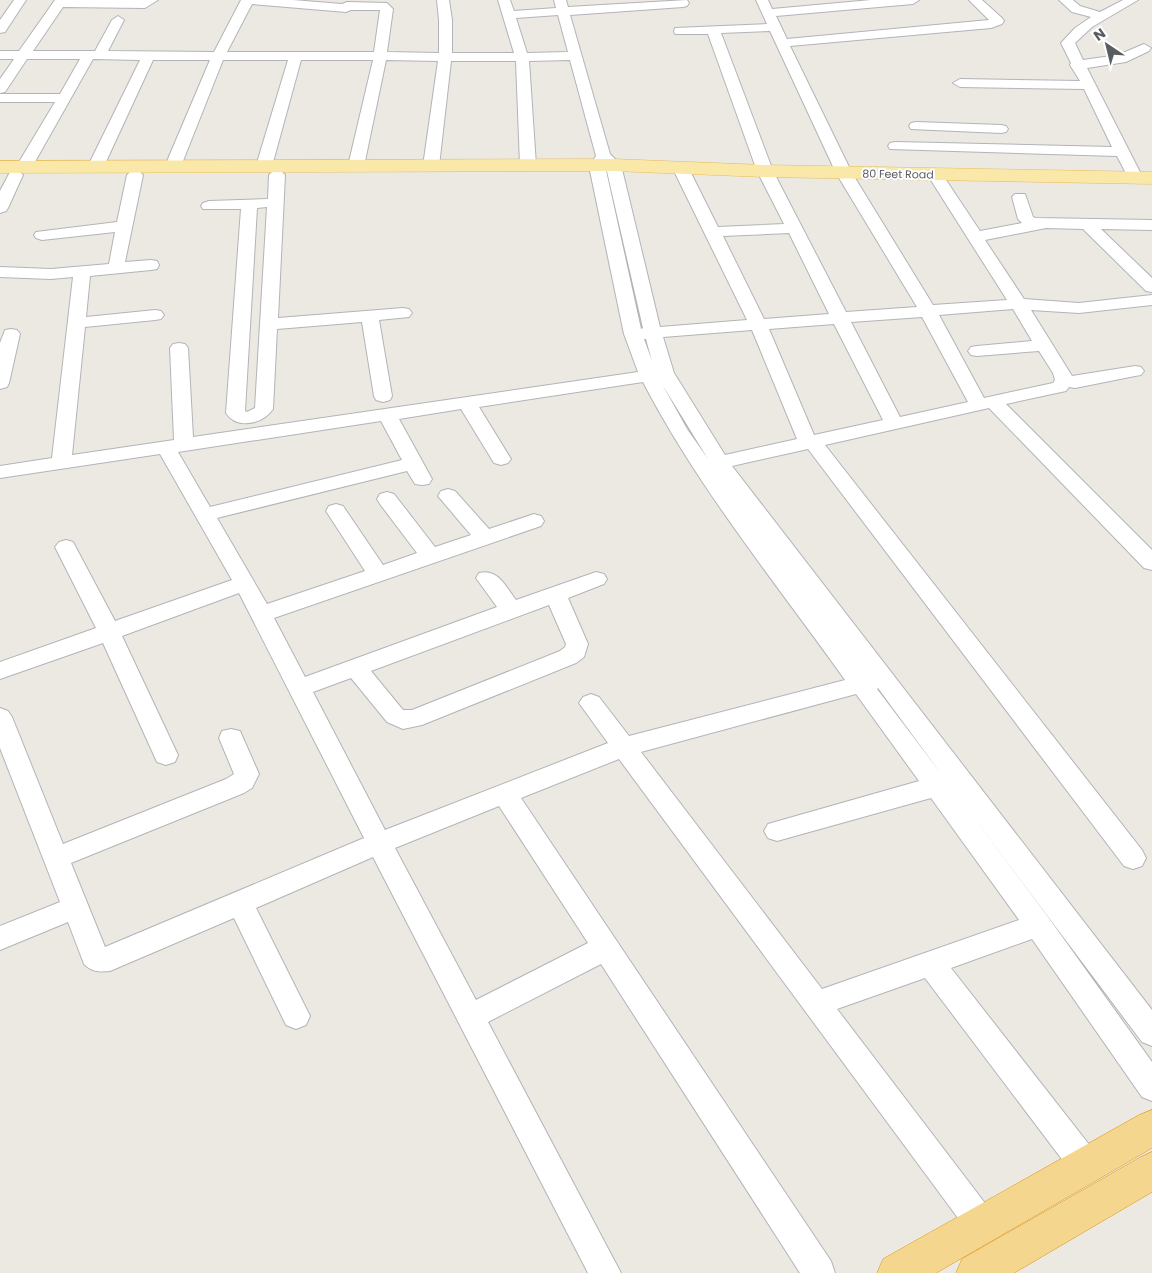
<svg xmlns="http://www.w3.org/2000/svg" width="1152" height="1273" font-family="Poppins,sans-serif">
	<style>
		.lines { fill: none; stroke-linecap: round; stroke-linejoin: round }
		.minor-casing { stroke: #b2b4b8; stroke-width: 2 }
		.major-casing { stroke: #e7ba5e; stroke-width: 1 }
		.highway-casing { stroke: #dd930f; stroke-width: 1 }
		.minor { fill: #fff; fill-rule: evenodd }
		.major { fill: #f9e8a8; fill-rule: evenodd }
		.highway { fill: #f5d68e; fill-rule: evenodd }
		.labels { text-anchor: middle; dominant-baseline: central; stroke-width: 4; stroke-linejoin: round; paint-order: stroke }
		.far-street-label { font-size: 11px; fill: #595d61; stroke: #fff }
	</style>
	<rect width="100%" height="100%" fill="#ebe9e1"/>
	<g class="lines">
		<defs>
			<g id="minor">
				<polygon points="14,0 26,0 5,32 0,33 0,20"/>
				<path d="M55 0H158L145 8 63 7 33 51H95L112 20 118 16 124 20 108 51 214 52 241 0H293L342 4 347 2 387 3 393 9 387 52 439 53V20L437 0H449L452 20V53H514L498 0H510L514 11 556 8 554 0H566L568 7 687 0 689 3 687 6 683 7 570 15 610 154 621 165 660 327 747 320 673 169 676 166H686L689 169 718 227 784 224 757 171 708 34H675L674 31 675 28 767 24 756 0H768L772 9 871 0H919L913 4 776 16 787 39 989 20 969 0H982L1002 18 1004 21 1002 24 991 28 790 46 852 173 933 305 1007 300 927 174 930 171H940L980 231 1022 223 1018 219 1012 197 1015 194H1025L1033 217 1036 218 1152 220V230L1101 229 1152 278V292L1146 291 1083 229 1046 228 985 240 1024 299 1079 303 1152 295V305L1079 313 1031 310 1072 376 1135 366 1141 367 1144 371 1141 375 1135 376 1075 388 1069 387 1066 391 1006 404 1152 550V570L1144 568 989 408 825 445 1142 850 1146 858 1142 866 1133 869 1124 866 808 449 732 466 1152 1010V1046L1142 1042 954 791 1048 917 1152 1062V1101L1142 1097 1032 939 951 968 1098 1156 1102 1167 1098 1178 1087 1182 1076 1178 925 978 837 1009 994 1215 999 1226 994 1237 983 1242 972 1237 619 759 521 798 831 1261 835 1273H800L601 964 488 1022 621 1273H588L373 857 256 908 310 1016 306 1025 296 1029 286 1025 234 918 110 971C99 972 92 972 84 964L68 922 0 950V926L60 902 0 748V708L8 711 12 717 63 844 226 779 234 774 219 738 222 731 231 729 240 731 259 774 252 788 244 793 71 863 105 947 364 838 239 593 122 636 178 755 175 762 166 765 157 762 103 643 0 679V662L96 628 55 547 59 542 66 540 73 542 115 621 232 580 160 454 0 478V466L52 458 73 277 51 279 0 277V267L51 269 109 264 115 232 42 240 36 238 34 235 36 232 117 222 127 175 130 172H140L143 175 125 262 151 260 157 261 159 265 157 269 151 270 90 276 86 317 155 310 161 311 164 315 161 319 155 320 85 327 72 455 174 440 170 348 173 344 179 343 185 344 188 348 193 437 638 372 624 334 589 166 596 156 570 60 529 61 536 165 533 168H523L520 165 516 61H451L439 166 436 169H426L423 166 438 61 386 60 364 166 361 169H351L348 166 373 60H301L272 166 269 169H259L256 166 288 60H223L181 166 178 169H168L165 166 210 60H153L104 166 101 169H91L88 166 140 60 93 59 32 167 29 170H19L16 167 55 102H0V94H60L80 59H27L5 92 0 93V79L14 59H0V51H19ZM252 4 346 12 351 10H380L374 52H227ZM558 15 568 52 527 53 516 18ZM770 31 836 173 917 307 846 312 773 171 721 33ZM605 166 606 167 643 328 641 329ZM789 233 829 314 764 319 723 236ZM1013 309 1032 341 977 346 971 347 968 351 971 355 977 356 1039 351 1053 373 1055 380 1053 383 984 398 939 315ZM922 317 968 402 900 417 851 322ZM834 324 883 420 814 435 769 329ZM752 330 797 439 725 455 674 373 663 337ZM644 339H646L652 361ZM643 382C698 488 776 583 845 680L629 736 599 697 591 694 583 697 579 703 608 743 385 830 313 692 351 678 387 722 403 729 422 725 576 663 584 657 588 644 568 598 604 584 607 579 604 574 596 572 516 600C506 587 498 568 479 573L476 578 497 607 305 677 274 618 541 526 544 521 541 516 534 514 489 529 455 491 448 489 441 491 438 496 471 535 435 547 394 494 387 492 380 494 377 499 380 504 417 553 383 565 343 506 336 504 329 506 326 511 365 571 267 604 217 518 407 471 415 484 422 485 429 484 432 479 399 419 461 409 494 463 501 465 508 463 511 459 479 407ZM662 384 708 459 687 429ZM381 421 402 460 210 507 178 452ZM549 605 566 644 565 647 560 651 412 710H403L371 671ZM877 689 878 688 942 775ZM856 694 919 781 768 824 764 831 768 838 777 841 931 798 1019 920 822 989 641 752ZM499 806 588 943 476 1000 395 848Z"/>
				<polygon points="1059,0 1073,0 1080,6 1100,12 1123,0 1138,0 1092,27 1075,43 1083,60 1118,55 1144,44 1151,48 1149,51 1126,62 1087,68 1143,178 1140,181 1130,181 1117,156 890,149 888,146 890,143 895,142 1112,147 1084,89 960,87 953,83 960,79 1080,81 1070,65 1071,63 1061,43 1075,28 1091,17 1072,12"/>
				<polygon points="916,122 1001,125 1006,126 1008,129 1006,132 1001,133 911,129 909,126 911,123"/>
				<polygon points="15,170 20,172 23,175 8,208 6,211 0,213 0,191 10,172"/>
				<path d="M277 170 282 172 285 175 278 318 403 308 409 309 412 313 409 317 379 320 392 396 390 400 383 402 376 400 374 396 362 322 277 329 273 409C263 424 237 430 226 413L241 209H203L201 206 203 203 209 201 268 199 269 175 272 172ZM267 207 255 408 247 412 245 411 257 208Z"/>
				<polygon points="11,329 17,330 20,334 9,383 7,387 0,389 0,343 5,330"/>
			</g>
			<polygon id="major" points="613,159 765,165 1152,172 1152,184 765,177 613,171 0,173 0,161"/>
			<g id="highway">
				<polygon points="1152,1110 1152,1148 936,1273 877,1273 883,1259 1139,1115"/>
				<polygon points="1152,1152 1152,1192 1014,1273 956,1273 962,1259 1139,1158"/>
			</g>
		</defs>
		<!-- minor casing -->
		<use href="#minor" class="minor-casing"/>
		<!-- major casing -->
		<use href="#major" class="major-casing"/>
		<!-- highway casing -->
		<use href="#highway" class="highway-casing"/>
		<!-- minor -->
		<use href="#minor" class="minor"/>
		<!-- major -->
		<use href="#major" class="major"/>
		<!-- highway -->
		<use href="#highway" class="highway"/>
	</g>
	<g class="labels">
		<!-- far-street labels -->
		<g class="far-street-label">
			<text transform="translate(898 174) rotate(1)">80 Feet Road</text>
		</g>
	</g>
	<!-- north arrow -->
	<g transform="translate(1107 45) rotate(325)" stroke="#ffffff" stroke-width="4" paint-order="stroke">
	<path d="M0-4L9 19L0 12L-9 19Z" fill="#595d61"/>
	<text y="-8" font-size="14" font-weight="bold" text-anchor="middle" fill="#595d61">N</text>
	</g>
</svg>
